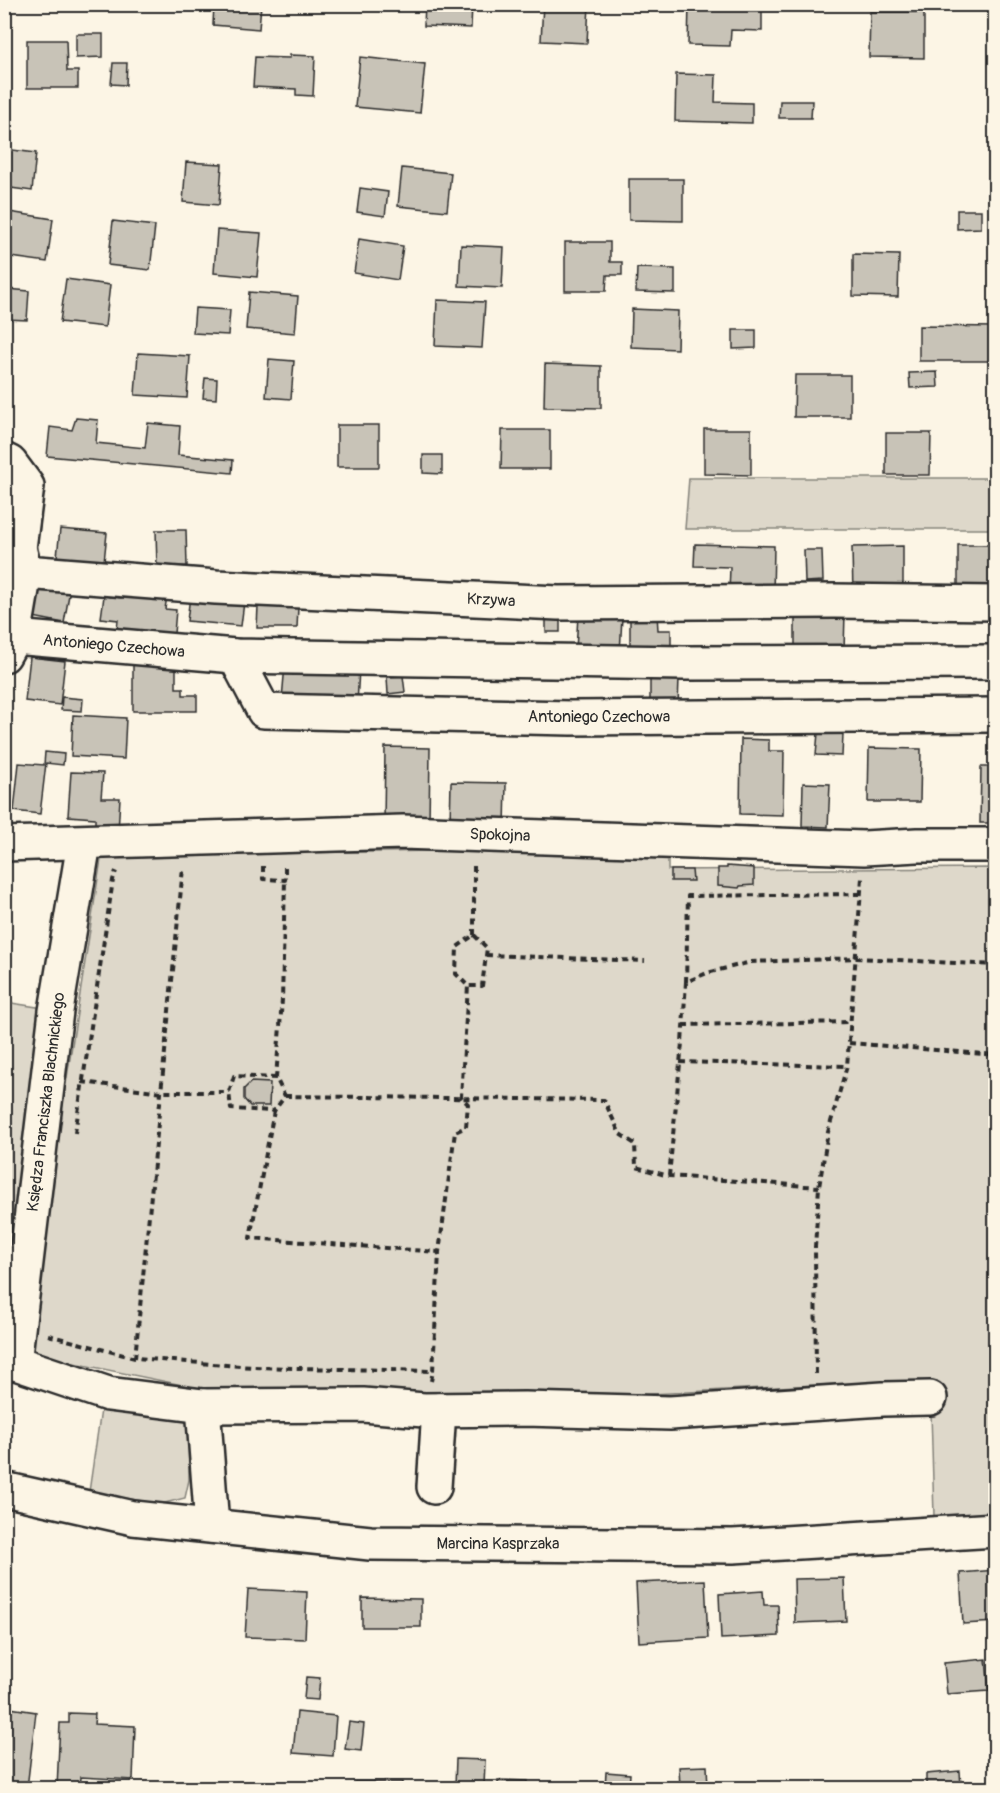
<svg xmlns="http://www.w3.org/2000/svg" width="1000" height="1793" font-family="Pangolin,sans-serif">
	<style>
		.green { fill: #ded8ca; stroke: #84827a; stroke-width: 1.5 }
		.building { fill: #c8c3b7; stroke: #2b2b2b; stroke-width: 1.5 }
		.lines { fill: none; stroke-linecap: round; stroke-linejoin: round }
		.minor-casing { stroke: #2b2b2b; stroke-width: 38 }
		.path { stroke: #2b2b2b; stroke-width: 4; stroke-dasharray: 6 4.5; stroke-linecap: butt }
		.minor { stroke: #fcf5e5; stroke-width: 33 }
		.labels { text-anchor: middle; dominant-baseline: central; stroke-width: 5; stroke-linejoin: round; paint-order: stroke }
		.street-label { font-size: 16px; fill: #2b2b2b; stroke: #fcf5e5 }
	</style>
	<rect width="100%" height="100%" fill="#fcf5e5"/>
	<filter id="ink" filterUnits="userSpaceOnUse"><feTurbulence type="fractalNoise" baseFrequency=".0167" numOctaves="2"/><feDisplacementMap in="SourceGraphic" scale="12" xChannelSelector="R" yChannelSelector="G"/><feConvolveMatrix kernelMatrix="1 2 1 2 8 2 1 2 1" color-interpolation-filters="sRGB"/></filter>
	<g filter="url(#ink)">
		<!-- green -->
		<g class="green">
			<polygon points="689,478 995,478 995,529 685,529"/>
			<polygon points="625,847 668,849 668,870 995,868 995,1514 934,1516 931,1412 937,1381 816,1385 633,1395 426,1398 202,1389 24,1353 102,853 380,852"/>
			<polygon points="5,1002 43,1008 5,1322"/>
			<polygon points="102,1403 181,1416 188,1425 189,1480 185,1498 161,1504 89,1492"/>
		</g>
		<!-- building -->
		<g class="building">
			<polygon points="214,4 261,4 259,29 213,25"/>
			<polygon points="425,4 472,4 471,28 424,26"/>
			<polygon points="543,4 589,4 587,43 541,41"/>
			<polygon points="689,4 762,4 762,31 731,30 730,46 688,45"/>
			<polygon points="870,12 924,12 924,58 869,57"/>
			<polygon points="76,34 103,34 103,57 76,58"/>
			<polygon points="27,40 66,40 67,71 78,71 78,88 27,88"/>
			<polygon points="290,55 315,56 313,96 296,95 296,89 253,87 255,57 290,58"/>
			<polygon points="360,57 425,64 420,113 355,107"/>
			<polygon points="113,63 127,63 126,85 111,84"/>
			<polygon points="676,74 716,75 715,102 752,103 752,123 675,121"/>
			<polygon points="780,101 812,101 811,118 779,118"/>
			<polygon points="4,149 36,153 32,191 4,187"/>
			<polygon points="186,162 222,164 219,205 183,202"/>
			<polygon points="402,168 451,173 447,211 398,206"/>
			<polygon points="629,179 683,179 683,221 629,220"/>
			<polygon points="360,188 388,192 385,216 357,212"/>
			<polygon points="957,210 981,210 981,228 957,229"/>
			<polygon points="9,212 53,219 47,262 4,256"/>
			<polygon points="113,221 155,226 150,270 108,265"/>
			<polygon points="217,230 261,233 257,277 214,273"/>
			<polygon points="359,239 403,246 398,280 354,273"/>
			<polygon points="565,242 610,242 610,262 622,262 622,275 607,275 606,291 565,291"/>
			<polygon points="461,245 504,247 502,288 459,286"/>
			<polygon points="853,254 899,255 898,297 853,296"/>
			<polygon points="637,268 675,269 675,293 636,292"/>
			<polygon points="66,279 110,285 105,327 60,322"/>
			<polygon points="7,289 29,291 27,320 6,319"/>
			<polygon points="249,292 298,296 295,333 246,329"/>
			<polygon points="437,300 485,302 482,348 435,346"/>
			<polygon points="195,308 230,310 228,335 193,333"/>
			<polygon points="632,309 678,311 677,349 631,347"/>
			<polygon points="919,326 996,327 996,361 919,361"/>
			<polygon points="733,330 756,330 756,348 733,349"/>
			<polygon points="138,353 190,356 187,398 135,395"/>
			<polygon points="269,359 294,361 291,399 266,397"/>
			<polygon points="545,364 601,366 601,408 544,407"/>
			<polygon points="937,372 938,387 910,388 909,373"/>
			<polygon points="795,375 850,375 850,417 794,417"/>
			<polygon points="205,378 217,379 216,399 203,398"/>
			<polygon points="76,418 98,420 96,443 145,448 148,423 180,426 178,455 233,460 232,473 47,456 50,427 72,430"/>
			<rect x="337" y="425" width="42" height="42"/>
			<polygon points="704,429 751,429 751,475 704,474"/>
			<polygon points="502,430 550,430 550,469 501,469"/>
			<polygon points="886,433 931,433 930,475 886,475"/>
			<polygon points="423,455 442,455 442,474 423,473"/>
			<polygon points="60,529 107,533 103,571 56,566"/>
			<polygon points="156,530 186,530 187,566 157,567"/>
			<polygon points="695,544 774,546 773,595 729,594 730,567 694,566"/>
			<rect x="958" y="545" width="38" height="53"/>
			<polygon points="903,546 903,595 853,595 852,547"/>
			<polygon points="804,550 822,550 823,581 805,582"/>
			<polygon points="39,584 70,589 64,623 33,617"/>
			<polygon points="121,592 167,596 165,609 176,610 173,645 116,639 118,620 101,618 104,596 121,598"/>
			<polygon points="190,596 244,602 241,626 187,621"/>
			<polygon points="258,606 298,607 297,628 257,628"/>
			<polygon points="795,611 845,612 844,651 795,651"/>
			<rect x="546" y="614" width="14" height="18"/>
			<polygon points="578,615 622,617 620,653 576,651"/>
			<polygon points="630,615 657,615 658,630 671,630 671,653 630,653"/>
			<polygon points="30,657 65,661 60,705 25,701"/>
			<polygon points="133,665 176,665 176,688 183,688 183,695 197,695 197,711 133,711"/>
			<polygon points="285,665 359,669 357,704 282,699"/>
			<polygon points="403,676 405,692 388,694 387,677"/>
			<polygon points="650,678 679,678 678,706 650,706"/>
			<polygon points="62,697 83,699 82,711 61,710"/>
			<polygon points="73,715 126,718 124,759 71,756"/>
			<polygon points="818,733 843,734 842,756 816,755"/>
			<polygon points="741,739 769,740 769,751 784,751 783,815 740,814"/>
			<polygon points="385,747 430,748 429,824 384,824"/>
			<polygon points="869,748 921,749 920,802 868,802"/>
			<polygon points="45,752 64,754 63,765 46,763 40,814 14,811 19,763 44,765"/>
			<polygon points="981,767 996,767 996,823 980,823"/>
			<polygon points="71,772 103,773 101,798 120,798 118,832 95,831 95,818 68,816"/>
			<polygon points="451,782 506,783 505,826 450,825"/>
			<polygon points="803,783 830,784 828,827 802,826"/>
			<polygon points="727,866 754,868 754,885 740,886 739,888 718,886 718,868 727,868"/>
			<polygon points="671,870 692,870 693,881 671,881"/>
			<polygon points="251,1082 270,1083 269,1106 250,1106 244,1099 244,1089"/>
			<polygon points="996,1570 996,1622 963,1624 960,1573"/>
			<polygon points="844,1578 846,1621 795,1623 794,1579"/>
			<polygon points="705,1580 708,1638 639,1642 636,1583"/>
			<polygon points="248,1589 307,1592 305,1639 245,1637"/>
			<polygon points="763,1591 764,1605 778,1605 779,1636 721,1639 719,1594"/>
			<polygon points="362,1598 421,1599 421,1627 362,1627"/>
			<polygon points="986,1659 989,1691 947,1694 944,1663"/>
			<polygon points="306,1677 320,1678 318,1700 304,1699"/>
			<polygon points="10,1708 36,1712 27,1788 4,1788 4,1738 7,1739"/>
			<polygon points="297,1712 336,1716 333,1756 293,1753"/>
			<polygon points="69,1713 95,1714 94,1724 135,1726 133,1780 81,1777 80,1788 57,1788 60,1723 69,1723"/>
			<polygon points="349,1722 364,1724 361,1751 345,1749"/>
			<polygon points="456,1759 485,1760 484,1787 455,1786"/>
			<polygon points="707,1766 708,1788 680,1788 679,1767"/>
			<polygon points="960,1771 961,1788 926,1788 926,1774"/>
			<polygon points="606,1772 630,1774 629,1788 605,1788"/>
			<polygon points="498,1780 527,1781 527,1788 498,1788"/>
			<rect x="355" y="1782" width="47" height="6"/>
		</g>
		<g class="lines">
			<defs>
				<g id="minor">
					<polyline points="4,460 10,463 27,486 19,548"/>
					<polyline points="4,547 19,548 25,572 216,587 558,603 834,601 996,603"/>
					<polyline points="14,637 25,572"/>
					<polyline points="4,655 14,637 235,656 684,663 996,662"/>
					<polyline points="235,656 264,711 571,718 996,715"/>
					<polyline points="4,844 403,832 864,848 917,845 996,845"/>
					<polyline points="4,1359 108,1394 203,1406 363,1405 424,1410 525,1409 670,1413 883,1399 930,1398"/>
					<polyline points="14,1363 56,1011 84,843"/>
					<polyline points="203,1406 212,1526"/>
					<polyline points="434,1487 439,1410"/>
					<polyline points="4,1489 133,1518 370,1543 733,1546 996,1530"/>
				</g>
			</defs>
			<!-- minor casing -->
			<use href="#minor" class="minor-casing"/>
			<!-- path -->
			<g class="path">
				<polyline points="263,866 263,879 285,880 285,864"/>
				<polyline points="474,935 474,865"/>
				<polygon points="474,935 487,948 482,986 468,986 456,974 457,947"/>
				<polyline points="486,955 645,961"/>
				<polyline points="686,982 688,896 861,894"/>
				<polyline points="683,1025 851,1022"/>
				<polyline points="849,1043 996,1055"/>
				<polyline points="680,1062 847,1066"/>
				<polyline points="276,1078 234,1076 229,1092 231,1109 274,1111 285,1096 276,1078 282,1000 285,880"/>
				<polyline points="82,1082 162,1092 229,1092"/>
				<polyline points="285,1096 604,1100 620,1134 635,1144 636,1167 669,1176 819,1187"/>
				<polyline points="274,1111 250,1238 439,1252"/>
				<polyline points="75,1133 113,880 116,871"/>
				<polyline points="669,1176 682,1043 686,982 707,973 751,962 857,958 996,965"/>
				<polyline points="48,1335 135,1358 252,1367 433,1371"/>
				<polyline points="135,1358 183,868"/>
				<polyline points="816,1374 815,1247 819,1187 828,1132 847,1066 862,878"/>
				<polyline points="431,1381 433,1371 439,1252 455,1132 466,1127 468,1104 461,1097 468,986"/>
			</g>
			<!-- minor -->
			<use href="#minor" class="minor"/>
		</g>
	</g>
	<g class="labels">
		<!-- street labels -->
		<g class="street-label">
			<text transform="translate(491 600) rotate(3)">Krzywa</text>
			<text transform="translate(114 646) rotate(5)">Antoniego Czechowa</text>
			<text x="599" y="717">Antoniego Czechowa</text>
			<text transform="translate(500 835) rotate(2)">Spokojna</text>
			<text transform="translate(46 1102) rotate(-83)">Księdza Franciszka Blachnickiego</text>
			<text x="498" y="1544">Marcina Kasprzaka</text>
		</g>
	</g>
	<!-- margin -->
	<rect width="1000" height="1793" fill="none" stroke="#fcf5e5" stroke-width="24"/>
	<rect x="12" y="12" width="976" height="1769" fill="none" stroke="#2b2b2b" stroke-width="2" filter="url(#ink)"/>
</svg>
